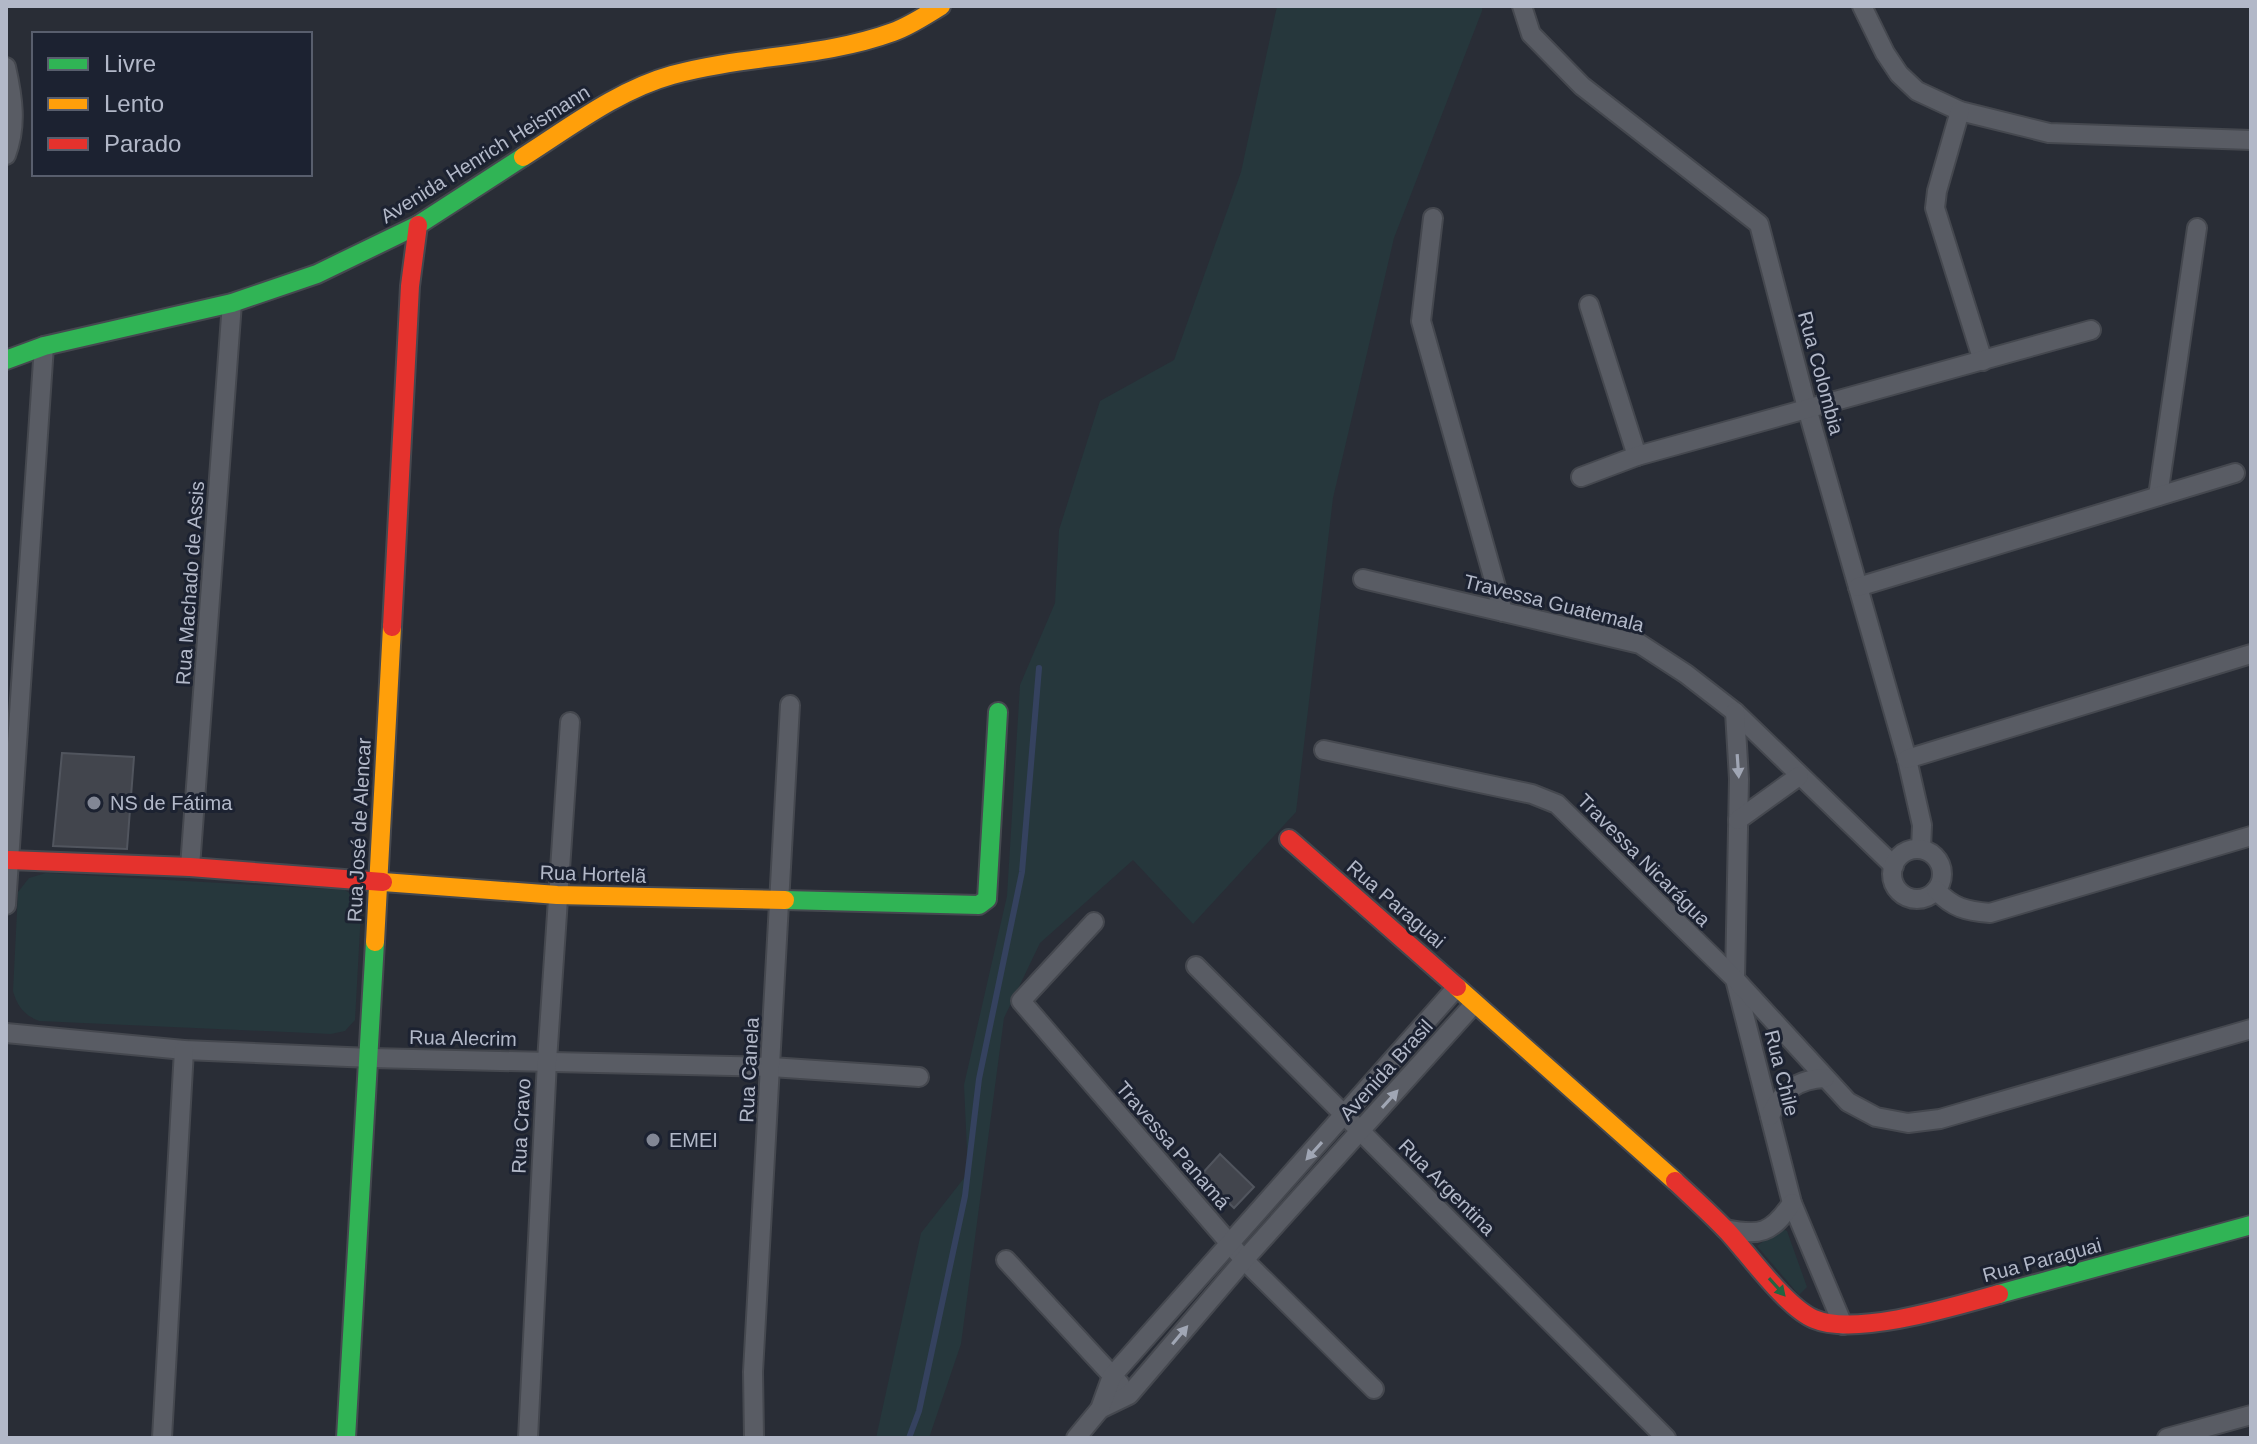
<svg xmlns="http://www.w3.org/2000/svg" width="2257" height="1444" font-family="Arial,sans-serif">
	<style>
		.green { fill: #26373c }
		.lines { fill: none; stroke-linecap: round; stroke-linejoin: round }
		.stream { stroke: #35425f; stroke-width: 6 }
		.building { fill: #42454d; stroke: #51555e; stroke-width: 2 }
		.street-casing { stroke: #45484f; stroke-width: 22 }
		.fast-casing { stroke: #45484f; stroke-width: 22 }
		.slow-casing { stroke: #45484f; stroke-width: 22 }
		.jam-casing { stroke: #45484f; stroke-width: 22 }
		.street { stroke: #595c64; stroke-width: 18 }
		.fast { stroke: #30b455; stroke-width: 18 }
		.slow { stroke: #ff9f0a; stroke-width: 18 }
		.jam { stroke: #e5322d; stroke-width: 18 }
		.oneway { fill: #a0a6b4 }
		.oneway2 { fill: #256441 }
		.poi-dot { fill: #828795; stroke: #1c2231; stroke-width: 3 }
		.labels { text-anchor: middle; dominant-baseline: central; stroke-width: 6; stroke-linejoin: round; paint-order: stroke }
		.street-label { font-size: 20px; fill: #b2b8c8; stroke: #1c2231 }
		.poi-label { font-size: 20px; fill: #b2b8c8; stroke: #1c2231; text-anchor: start }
	</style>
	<rect width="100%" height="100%" fill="#292d36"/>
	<!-- green -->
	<g class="green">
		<polygon points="1277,6 1482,6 1482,11 1394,238 1333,498 1296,812 1193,924 1133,860 1040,943 1004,1018 961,1344 929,1438 876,1438 921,1233 968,1173 964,1085 1007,896 1020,685 1055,603 1059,530 1100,401 1174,360 1241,172"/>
		<path d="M46 873 345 890 357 898 361 911 355 1020 345 1031 331 1034 39 1021C24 1015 17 1006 13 991L18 892 29 878Z"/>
		<polygon points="1781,1228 1787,1231 1807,1287 1799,1295 1757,1246"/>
	</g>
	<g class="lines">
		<!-- stream -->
		<polyline class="stream" points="909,1438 919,1411 965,1196 979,1079 1022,872 1039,668"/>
	</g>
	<!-- building -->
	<g class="building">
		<polygon points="62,753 134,757 127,849 53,846"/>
		<polygon points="1220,1154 1254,1187 1234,1208 1200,1176"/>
	</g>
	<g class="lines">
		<defs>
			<g id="street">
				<polyline points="1522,6 1531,34 1582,86 1759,224 1807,408 1907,759 1922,825 1921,849"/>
				<polyline points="1862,6 1885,53 1899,74 1917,91 1960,111 2049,133 2251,140"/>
				<path d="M6 67C13 98 17 126 6 155"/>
				<polyline points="1960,111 1937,191 1935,208 1983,361"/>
				<polyline points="1433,218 1421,321 1503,612"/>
				<polyline points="1589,305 1637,456"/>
				<polyline points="1581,477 1637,456 2091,330"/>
				<polyline points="2158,496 2197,228"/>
				<polyline points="1363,579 1640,644 1686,674 1735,712 1894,866"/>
				<polyline points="1858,587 2235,473"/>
				<polyline points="1735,712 1739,779 1735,979 1792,1203 1843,1325"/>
				<polyline points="1324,750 1532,794 1557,804 1735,979 1848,1102 1876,1117 1908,1123 1940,1119 2251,1029"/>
				<polyline points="1907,759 2251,654"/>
				<polyline points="1738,820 1799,776"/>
				<circle cx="1917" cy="874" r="25"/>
				<polyline points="190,867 232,303"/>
				<path d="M1936 890C1953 908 1966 911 1990 913L2251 836"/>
				<polyline points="6,905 44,346"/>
				<polyline points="1094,922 1021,1001 1244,1260 1374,1389"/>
				<polyline points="1196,966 1666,1438"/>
				<polyline points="6,1033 184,1050 371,1058 771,1067 919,1077"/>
				<path d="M1770 1116C1781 1091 1798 1079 1825 1078"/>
				<path d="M1725 1229C1760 1236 1771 1234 1792 1203"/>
				<polyline points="1006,1260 1120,1384"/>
				<polyline points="1100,1409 1129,1395 1244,1260 1475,1003"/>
				<polyline points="162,1438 184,1050"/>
				<polyline points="528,1438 547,1061 570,722"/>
				<polyline points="754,1438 753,1372 790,705"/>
				<polyline points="1076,1438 1100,1409 1112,1376 1457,987"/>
				<polyline points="2167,1438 2251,1415"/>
			</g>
			<g id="fast">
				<polyline points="6,360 44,346 232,303 317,274 418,225 523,157"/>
				<polyline points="785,900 979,905 987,899 998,712"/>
				<polyline points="1999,1294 2251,1225"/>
				<polyline points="346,1438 375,942"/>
			</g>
			<g id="slow">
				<path d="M523 157C570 127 618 90 672 75 744 55 822 58 893 32 910 26 926 15 941 6"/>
				<polyline points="383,882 557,895 785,900"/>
				<polyline points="375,942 392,627"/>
				<polyline points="1457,987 1675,1181"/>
			</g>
			<g id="jam">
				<polyline points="392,627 410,286 418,225"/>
				<polyline points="1289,839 1457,987"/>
				<polyline points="9,860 190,867 383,882"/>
				<path d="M1675 1181C1693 1198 1711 1214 1728 1232 1749 1255 1787 1308 1814 1319 1855 1337 1956 1306 1999 1294"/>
			</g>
		</defs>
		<!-- street casing -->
		<use href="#street" class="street-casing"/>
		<!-- fast casing -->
		<use href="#fast" class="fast-casing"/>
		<!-- slow casing -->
		<use href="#slow" class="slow-casing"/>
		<!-- jam casing -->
		<use href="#jam" class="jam-casing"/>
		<!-- street -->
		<use href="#street" class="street"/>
		<!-- fast -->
		<use href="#fast" class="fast"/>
		<!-- slow -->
		<use href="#slow" class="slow"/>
		<!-- jam -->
		<use href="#jam" class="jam"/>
	</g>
	<!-- one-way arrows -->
	<defs><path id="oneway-solid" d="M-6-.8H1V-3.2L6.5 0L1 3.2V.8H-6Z" transform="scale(2)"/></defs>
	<g class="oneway">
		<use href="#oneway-solid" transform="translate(1738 766) rotate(86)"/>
		<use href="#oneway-solid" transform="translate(1390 1099) rotate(-48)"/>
		<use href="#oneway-solid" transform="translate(1314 1151) rotate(132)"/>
		<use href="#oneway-solid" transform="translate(1180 1335) rotate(-50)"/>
	</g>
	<use class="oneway2" href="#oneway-solid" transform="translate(1777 1287) rotate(48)"/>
	<!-- markers -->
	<g class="poi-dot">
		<circle cx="94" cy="803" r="8"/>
		<circle cx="653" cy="1140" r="8"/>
	</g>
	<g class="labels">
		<!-- street labels -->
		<g class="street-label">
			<text transform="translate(485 154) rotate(-32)">Avenida Henrich Heismann</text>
			<text transform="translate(1821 373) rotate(75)">Rua Colombia</text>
			<text transform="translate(190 583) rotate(-86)">Rua Machado de Assis</text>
			<text transform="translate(1554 603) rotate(14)">Travessa Guatemala</text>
			<text transform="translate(359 830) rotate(-87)">Rua José de Alencar</text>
			<text transform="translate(1644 860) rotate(45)">Travessa Nicarágua</text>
			<text transform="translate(593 874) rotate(2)">Rua Hortelã</text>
			<text transform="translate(1396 904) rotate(41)">Rua Paraguai</text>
			<text transform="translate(463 1038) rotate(1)">Rua Alecrim</text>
			<text transform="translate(749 1070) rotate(-87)">Rua Canela</text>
			<text transform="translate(1386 1070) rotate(-48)">Avenida Brasil</text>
			<text transform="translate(1782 1073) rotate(76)">Rua Chile</text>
			<text transform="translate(521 1126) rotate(-87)">Rua Cravo</text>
			<text transform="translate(1173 1145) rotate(49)">Travessa Panamá</text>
			<text transform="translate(1447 1187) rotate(45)">Rua Argentina</text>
			<text transform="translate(2042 1260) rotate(-15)">Rua Paraguai</text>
		</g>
		<!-- poi labels -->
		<g class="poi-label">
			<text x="110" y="803">NS de Fátima</text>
			<text x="669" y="1140">EMEI</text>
		</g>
	</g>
	<!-- border -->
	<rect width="2257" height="1444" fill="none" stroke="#b2b8c8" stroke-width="16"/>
	<!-- legend -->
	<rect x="32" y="32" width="280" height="144" fill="#1c2231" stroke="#585e6d" stroke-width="2"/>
	<rect x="48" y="58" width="40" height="12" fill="#30b455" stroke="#585e6d" stroke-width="2"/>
	<text x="104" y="72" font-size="24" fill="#b2b8c8">Livre</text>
	<rect x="48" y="98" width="40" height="12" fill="#ff9f0a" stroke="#585e6d" stroke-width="2"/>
	<text x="104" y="112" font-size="24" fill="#b2b8c8">Lento</text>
	<rect x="48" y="138" width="40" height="12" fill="#e5322d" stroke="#585e6d" stroke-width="2"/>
	<text x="104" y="152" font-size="24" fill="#b2b8c8">Parado</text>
</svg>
